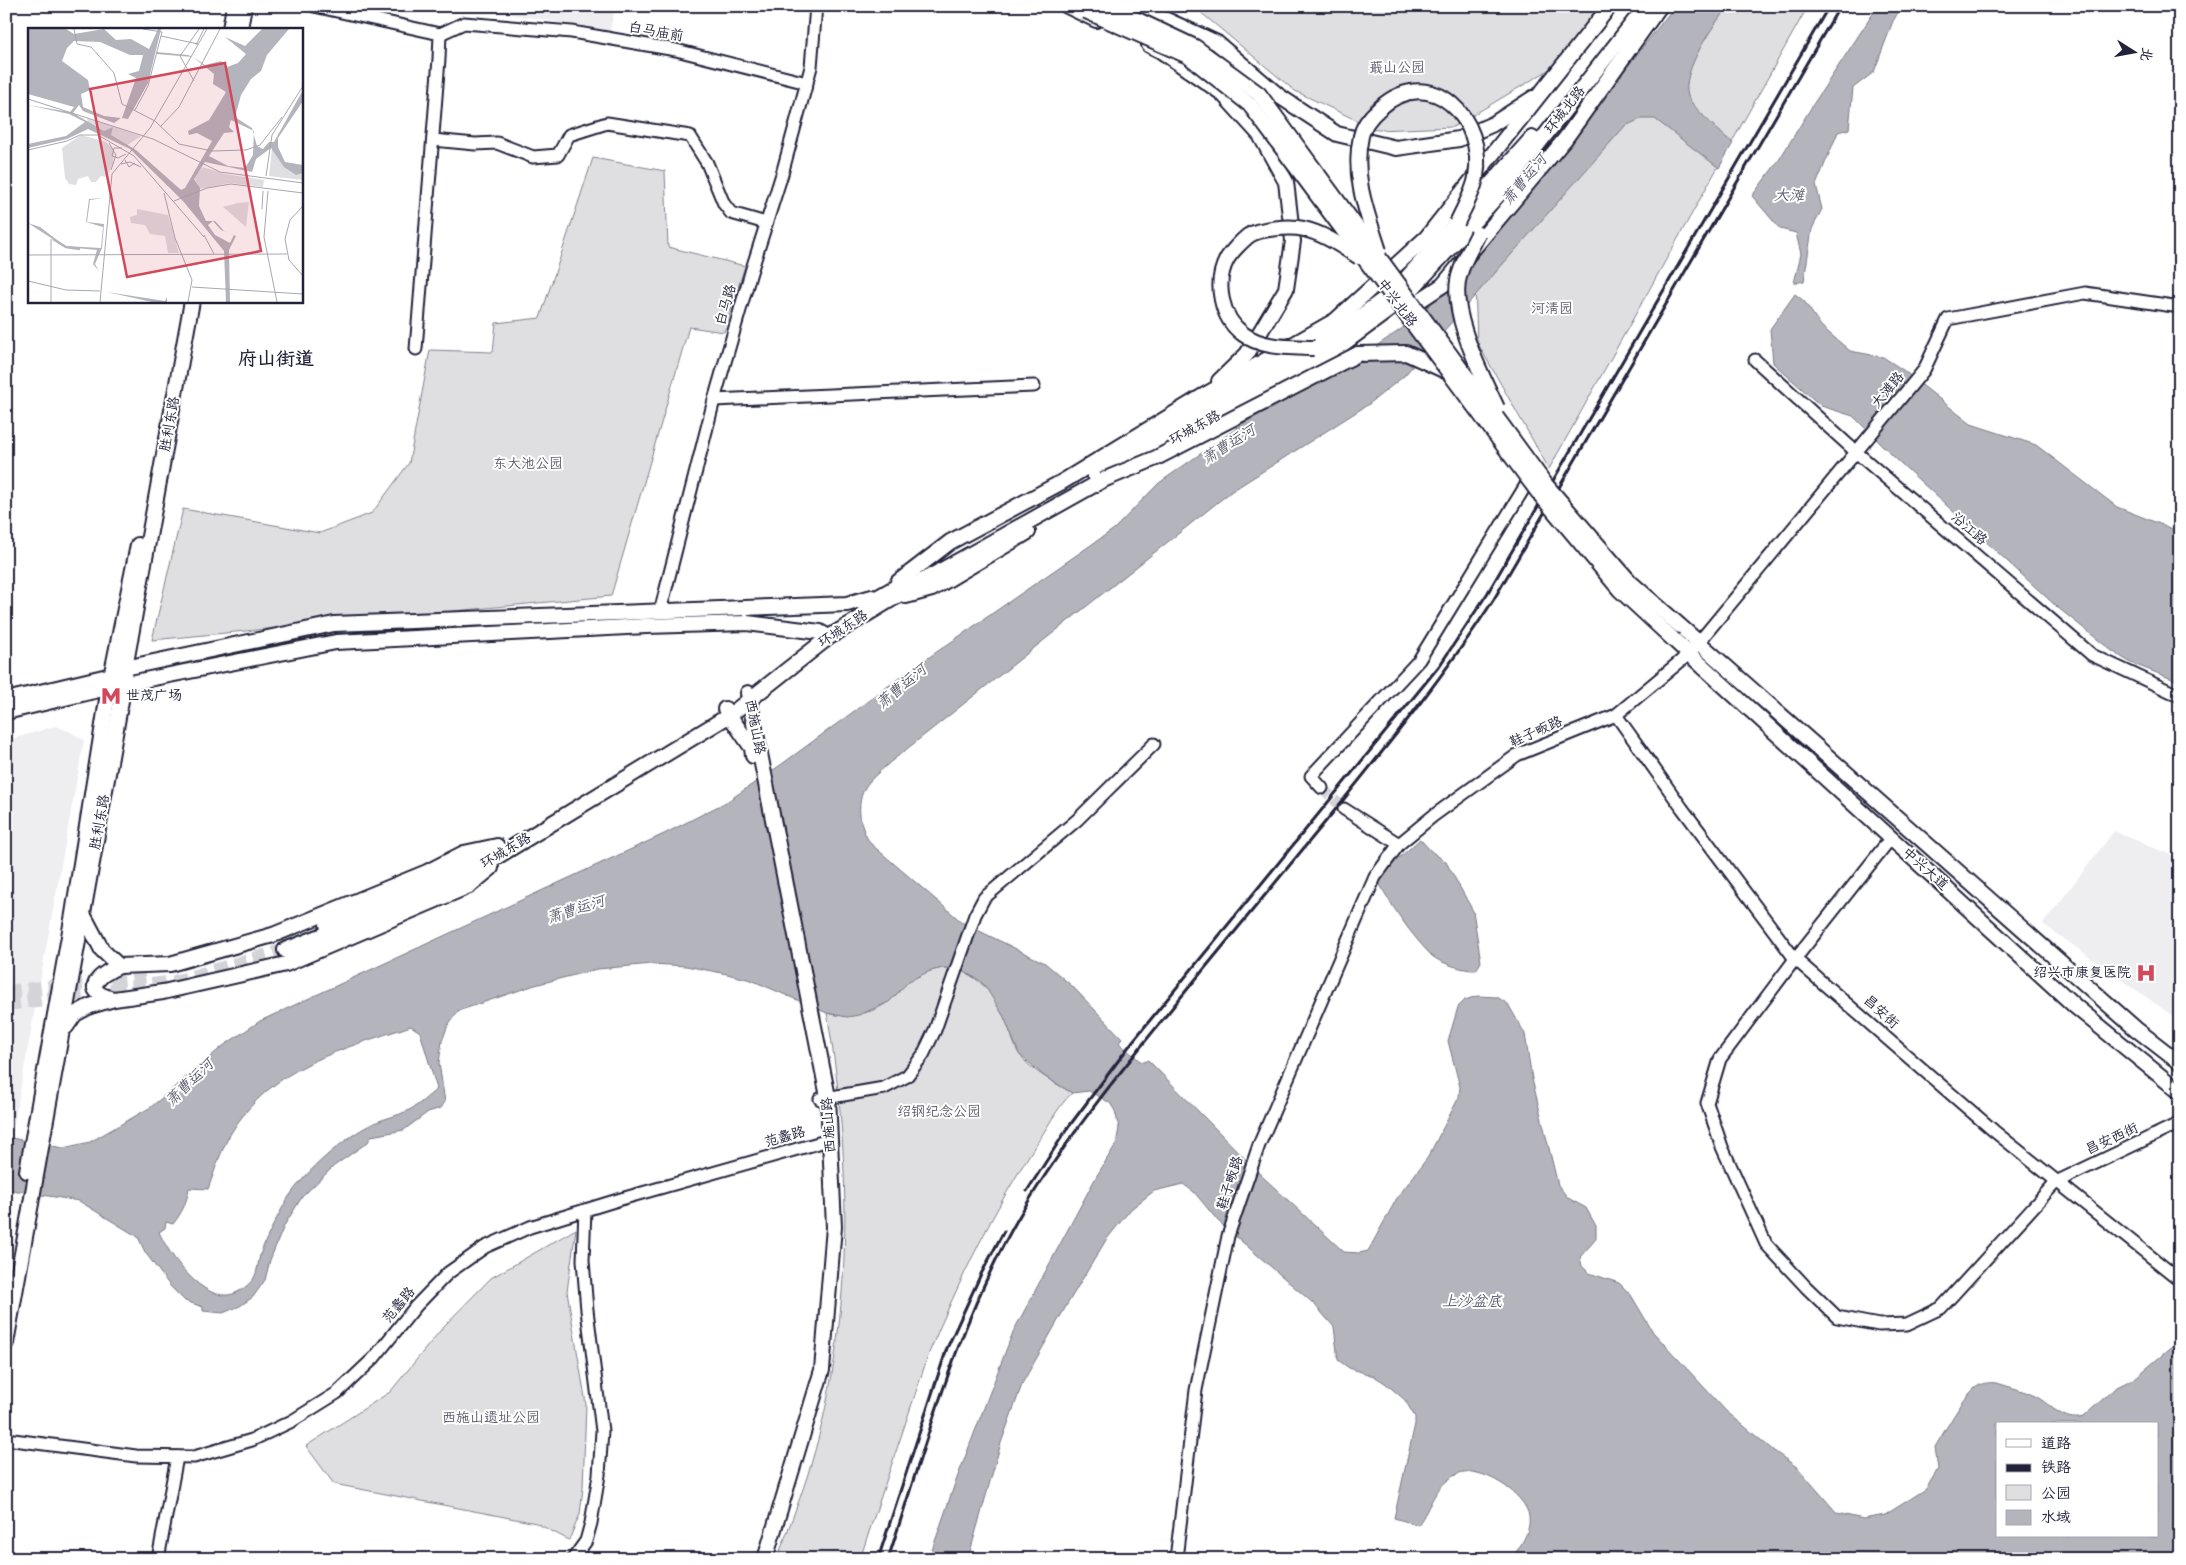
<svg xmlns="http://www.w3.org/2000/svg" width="2186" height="1565" font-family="Kalam,'LXGW WenKai TC',sans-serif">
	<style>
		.built { fill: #eeeef1 }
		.green { fill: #dfdfe2; stroke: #80808e }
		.water { fill: #b4b4bc; stroke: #7a7a88; fill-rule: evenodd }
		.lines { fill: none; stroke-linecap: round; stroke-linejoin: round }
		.minor-tunnel { stroke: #d3d3d8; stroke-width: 11; stroke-dasharray: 11 5.5; stroke-linecap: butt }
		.major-tunnel { stroke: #d3d3d8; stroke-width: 14; stroke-dasharray: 14 7; stroke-linecap: butt }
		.minor-casing { stroke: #22223b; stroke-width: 15 }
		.major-casing { stroke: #22223b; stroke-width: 18 }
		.minor { stroke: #fff; stroke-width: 11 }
		.major { stroke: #fff; stroke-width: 14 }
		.rail { stroke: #22223b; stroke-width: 3 }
		.major-bridge-casing { stroke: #22223b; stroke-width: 18; stroke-linecap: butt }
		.major-bridge { stroke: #fff; stroke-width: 14 }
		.labels { text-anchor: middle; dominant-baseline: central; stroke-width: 4; stroke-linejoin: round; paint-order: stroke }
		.street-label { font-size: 14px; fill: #22223b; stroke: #fff }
		.park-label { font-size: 14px; fill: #5b5b6d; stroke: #fff }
		.poi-label { font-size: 14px; fill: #22223b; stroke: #fff; text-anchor: start }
		.water-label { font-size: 15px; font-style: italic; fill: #5c5c6f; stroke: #fff }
		.district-label { font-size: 19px; font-weight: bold; fill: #22223b; stroke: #fff }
		.inset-river { fill: none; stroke: #b4b4bc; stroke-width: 2.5 }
		.inset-road { fill: none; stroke: #a7a7b1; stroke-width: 1 }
		.view { fill: #d1495b; fill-opacity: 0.15; stroke: #d1495b; stroke-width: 2.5 }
		.inset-edge { fill: none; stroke: #22223b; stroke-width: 2.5 }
	</style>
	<rect width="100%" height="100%" fill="#fff"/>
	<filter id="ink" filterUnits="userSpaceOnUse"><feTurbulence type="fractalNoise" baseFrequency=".02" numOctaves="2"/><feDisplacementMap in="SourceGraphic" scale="10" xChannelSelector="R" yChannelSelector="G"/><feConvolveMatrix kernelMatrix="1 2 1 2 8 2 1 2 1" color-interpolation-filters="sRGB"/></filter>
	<g filter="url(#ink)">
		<!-- built -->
		<g class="built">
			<polygon points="499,6 615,6 610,31 498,12"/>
			<polygon points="55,726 69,731 84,740 6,1168 6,741"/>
			<polygon points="2114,831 2180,859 2180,1021 2043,924"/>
		</g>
		<!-- green -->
		<g class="green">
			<polygon points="1193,6 1601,6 1562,62 1453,127 1377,130 1295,91"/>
			<polygon points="1710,6 1808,6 1549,469 1477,342 1475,282"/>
			<polygon points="593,158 665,171 668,247 745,266 724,332 689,327 611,596 152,640 183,509 320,533 372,513 409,463 430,350 493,352 496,323 540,318"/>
			<path d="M943 968C977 968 996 997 1008 1025 1011 1034 1014 1046 1019 1054 1032 1072 1054 1082 1072 1093 1057 1107 1047 1129 1035 1146 993 1211 959 1281 929 1353L860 1559H777C787 1532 798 1505 807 1477 854 1332 853 1162 827 1013 847 1019 873 1014 889 1001 898 995 902 985 911 979 921 973 932 970 943 968Z"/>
			<polygon points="576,1229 567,1291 586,1404 583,1488 580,1514 569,1540 536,1523 334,1484 306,1446 390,1392 444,1326 491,1278"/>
		</g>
		<!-- water -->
		<g class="water">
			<path d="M1675 6H1729C1714 23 1680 73 1688 96 1690 105 1724 136 1733 143L1719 168 1655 119H1641L1625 126 1404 376 1369 404 1232 491 898 756C888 764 877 773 869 782 854 799 859 828 871 844L963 923 1045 963 1072 986 1122 1038 1119 1043 1140 1061 1144 1062 1148 1060 1263 1177 1344 1252 1359 1253 1368 1251 1397 1198 1428 1157 1459 1097 1460 1087 1448 1041 1458 1007 1465 1000 1477 996 1497 997 1508 1004 1525 1034 1532 1079 1558 1185 1568 1198 1586 1208 1596 1226V1239L1580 1257 1582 1266 1589 1273 1619 1283 1631 1295 1653 1332 1726 1411 1774 1451 1798 1468 1837 1513 1863 1519 1885 1515 1926 1489 1938 1469 1935 1447C1943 1434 1966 1392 1978 1386 1984 1383 1990 1382 1997 1383 2009 1387 2023 1390 2035 1396 2051 1404 2064 1423 2083 1417L2115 1388 2135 1378 2180 1340V1546L2163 1559H1511C1519 1548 1531 1532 1529 1517 1527 1494 1478 1463 1457 1474 1433 1487 1432 1506 1418 1525L1394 1518 1415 1424V1417L1405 1400 1385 1383 1374 1376 1349 1368 1338 1360 1334 1327 1314 1304 1218 1221 1194 1192 1183 1184 1154 1191 1131 1209 1106 1240 1068 1303 1023 1382 1001 1443 968 1559H929L954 1486 1013 1332 1096 1177 1116 1144 1119 1128 1115 1111 1110 1103 1089 1091 1072 1093 1044 1076 1019 1054 1004 1017 985 986 979 980 959 969 943 968 930 971 909 981 889 1002 859 1015 847 1017 827 1013 751 980 727 974 686 966 652 964 598 969 535 985 458 1011 448 1025 442 1041 439 1063 445 1102 441 1108 428 1112 404 1130 371 1136 368 1142 334 1166 302 1197 284 1226 270 1260 265 1280 253 1297 240 1306 223 1313 203 1311V1307L185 1301 170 1286 145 1252 138 1237 79 1201 6 1189V1137L63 1148 90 1142 151 1107 223 1046 260 1021 664 834 728 801 782 764 902 676 1114 529 1159 483 1244 423 1337 372 1400 330 1426 310 1442 280 1567 143ZM411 1026 420 1032 437 1089C428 1096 419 1105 409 1110 398 1116 385 1118 374 1123 344 1137 306 1171 288 1198 278 1215 268 1234 261 1252 258 1260 258 1271 254 1278 249 1285 241 1291 233 1294 203 1303 169 1255 159 1232L165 1228 166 1222 173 1224C182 1213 187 1202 189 1188L208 1189C215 1170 221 1150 231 1133 271 1066 343 1049 411 1026ZM1997 1424H2157V1536H1997Z"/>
			<polygon points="1878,6 1902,6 1893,21 1874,72 1853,88 1849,129 1838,132 1816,185 1822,209 1812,229 1804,281 1794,283 1801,254 1796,233 1780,229 1752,196 1779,160 1814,103"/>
			<polygon points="1795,294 1804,301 1821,326 1850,351 1883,357 1903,370 1971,424 2036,445 2117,507 2180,532 2180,682 2131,663 2112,651 2057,607 1895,458 1853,416 1821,406 1773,363 1770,329"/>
			<path d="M1420 839 1431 851 1446 862 1473 911 1481 962 1476 970C1465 971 1440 963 1432 956 1411 935 1392 907 1378 881L1397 860Z"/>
		</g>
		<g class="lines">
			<!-- minor-tunnel -->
			<polyline class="minor-tunnel" points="1322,788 1344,809"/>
			<!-- major-tunnel -->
			<g class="major-tunnel">
				<polyline points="6,992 148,976"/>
				<polyline points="6,1004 175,982 285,950"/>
			</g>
			<defs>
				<g id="minor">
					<polyline points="314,6 440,34 439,59 416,349"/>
					<polyline points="440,34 464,23 572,32 676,50 807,83"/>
					<polyline points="433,140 475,144 497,143 533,157 558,155 569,135 607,123 690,136 707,163 724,204 731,213 766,223"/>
					<polyline points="1755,360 1856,452 2092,655 2180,696"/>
					<polyline points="714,400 1034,386"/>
					<polyline points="660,612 714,400 751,272 782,174 811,67 816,6"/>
					<polyline points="1616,715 1682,808 1795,959 1994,1131 2180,1280"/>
					<polyline points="1322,788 1311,776 1419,660 1529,480"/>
					<polyline points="1344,809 1399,844"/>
					<polyline points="1891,838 1795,959 1720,1059 1707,1103 1722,1147 1766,1244 1806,1287 1837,1317 1879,1325 1907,1324 1941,1308 2056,1182 2180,1123"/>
					<polyline points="820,1099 884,1088 907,1076 923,1055 935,1030 975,915 984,898 1077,820 1154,744"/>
					<polyline points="6,1439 136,1456 194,1457 252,1440 292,1421 337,1393 374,1358 416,1306 448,1273 485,1247 530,1227 621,1199 822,1142"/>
					<polyline points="158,1559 177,1457"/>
					<polyline points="573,1559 586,1541 591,1523 599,1475 602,1431 587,1310 583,1260 585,1210"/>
					<polyline points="1176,1559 1196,1390 1228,1236 1259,1145 1375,877 1399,844 1433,816 1517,755 1616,715 1689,654 1924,370 1948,319 2085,293 2180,307"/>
				</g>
				<g id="major">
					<polyline points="1067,6 1096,20"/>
					<polyline points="1136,6 1217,43 1279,96 1337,134 1396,148 1459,139 1493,124 1533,98"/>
					<polyline points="230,29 234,6"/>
					<polyline points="240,29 244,6"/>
					<polyline points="1149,45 1161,51 1222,93 1260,135 1286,182 1293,241 1286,289 1247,354 1219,381"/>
					<polyline points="1404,311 1443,285 1565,139 1660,6"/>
					<polyline points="1358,354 1406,353 1450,373"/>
					<polyline points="1137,461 1339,347 1401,301 1501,192 1646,6"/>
					<polyline points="1094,474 1331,338 1395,291 1532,138"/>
					<polyline points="898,582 950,542 1062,482 1203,396 1336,320 1426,238 1610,6"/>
					<polyline points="906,596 932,589 1028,532"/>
					<polyline points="864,605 908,580"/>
					<polyline points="1680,626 2136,1029 2180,1063"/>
					<polyline points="1674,640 2076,1007 2180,1092"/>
					<polyline points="748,693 828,1097 834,1227 822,1370 765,1559"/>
					<polyline points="6,700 112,675 125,668 334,624 847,604 872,597"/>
					<polyline points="725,709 752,748 753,756"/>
					<polyline points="6,712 124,684 336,642 646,626 747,623 820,632 829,637"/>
					<polyline points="84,916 102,950 119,966 170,964 273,935 427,872 464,853 497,846"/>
					<polyline points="327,925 451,872 482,855"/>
					<polyline points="285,950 406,903 457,881 730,715 829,637 915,585 1112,475"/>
					<path d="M114 999C79 991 99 975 119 966"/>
					<polyline points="66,1027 75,1014 90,1006 114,999 163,992 286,964 469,886 491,868"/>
					<polyline points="27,1171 73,914 109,687 138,545"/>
					<polyline points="6,1343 124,684 125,668 192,301"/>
				</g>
			</defs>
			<!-- minor casing -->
			<use href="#minor" class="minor-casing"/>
			<!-- major casing -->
			<use href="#major" class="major-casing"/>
			<!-- minor -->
			<use href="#minor" class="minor"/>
			<!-- major -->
			<use href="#major" class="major"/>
			<!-- rail -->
			<g class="rail">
				<polyline points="1027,1191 1067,1129 1133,1041 1440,665 1487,594 1829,6"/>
				<polyline points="878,1559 947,1348 980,1276 1004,1231"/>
				<path d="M888 1559C927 1441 959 1317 1023 1210 1069 1134 1125 1066 1181 997 1231 936 1281 876 1331 815 1388 745 1445 675 1494 599L1840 6"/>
			</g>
			<defs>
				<g id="major-bridge">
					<polyline points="1108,6 1195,47 1259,94 1546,485 1630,582 1680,626"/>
					<polyline points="1086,11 1188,56 1250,105 1538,492 1620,590 1674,640"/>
					<path d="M1478 234C1472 247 1464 259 1460 273 1447 309 1482 375 1497 408"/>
					<path d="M1379 251C1367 213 1352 176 1361 136 1363 125 1372 115 1380 108 1432 62 1486 120 1476 177 1474 192 1463 209 1457 223"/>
					<path d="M1314 348C1291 347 1263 349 1243 334 1221 318 1214 283 1227 259 1231 252 1242 241 1248 236 1259 228 1291 226 1304 229 1325 234 1341 246 1359 257"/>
					<polyline points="1103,480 1156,458 1358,354"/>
				</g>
			</defs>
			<!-- major-bridge casing -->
			<use href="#major-bridge" class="major-bridge-casing"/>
			<!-- major-bridge -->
			<use href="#major-bridge" class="major-bridge"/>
		</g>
	</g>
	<!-- icons -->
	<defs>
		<symbol id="metro-bare" viewBox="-9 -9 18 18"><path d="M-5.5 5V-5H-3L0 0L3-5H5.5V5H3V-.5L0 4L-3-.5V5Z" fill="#d1495b" stroke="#fff" stroke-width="2.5" paint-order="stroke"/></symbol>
		<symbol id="hospital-bare" viewBox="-9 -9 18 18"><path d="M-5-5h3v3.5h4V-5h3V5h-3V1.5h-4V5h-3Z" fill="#d1495b" stroke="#fff" stroke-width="2.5" paint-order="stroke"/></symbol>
	</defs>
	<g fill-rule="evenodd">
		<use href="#metro-bare" x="97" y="682" width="28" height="28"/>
		<use href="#hospital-bare" x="2132" y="959" width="28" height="28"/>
	</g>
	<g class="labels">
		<!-- street labels -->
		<g class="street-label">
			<text transform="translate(656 32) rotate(10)">白马庙前</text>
			<text transform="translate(1565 110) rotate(-52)">环城北路</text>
			<text transform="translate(1397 303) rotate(53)">中兴北路</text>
			<text transform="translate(726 305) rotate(-74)">白马路</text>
			<text transform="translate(1888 390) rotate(-50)">大滩路</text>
			<text transform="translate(170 424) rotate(-80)">胜利东路</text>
			<text transform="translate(1195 428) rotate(-29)">环城东路</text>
			<text transform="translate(1969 529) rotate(41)">沿江路</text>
			<text transform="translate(843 629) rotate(-33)">环城东路</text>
			<text transform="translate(755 727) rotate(79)">西施山路</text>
			<text transform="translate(1536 732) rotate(-24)">鞋子畈路</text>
			<text transform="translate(100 822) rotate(-80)">胜利东路</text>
			<text transform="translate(506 851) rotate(-31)">环城东路</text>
			<text transform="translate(1925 869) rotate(42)">中兴大道</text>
			<text transform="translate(1881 1012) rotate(42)">昌安街</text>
			<text transform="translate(829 1125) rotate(-94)">西施山路</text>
			<text transform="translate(785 1137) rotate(-16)">范蠡路</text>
			<text transform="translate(2112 1139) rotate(-25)">昌安西街</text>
			<text transform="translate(1230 1183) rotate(-72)">鞋子畈路</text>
			<text transform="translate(399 1305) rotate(-50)">范蠡路</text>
		</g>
		<!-- park labels -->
		<g class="park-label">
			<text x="1397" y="68">蕺山公园</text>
			<text x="1552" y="309">河清园</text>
			<text x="528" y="464">东大池公园</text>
			<text x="939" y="1112">绍钢纪念公园</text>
			<text x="491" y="1418">西施山遗址公园</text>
		</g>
		<!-- poi labels -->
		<g class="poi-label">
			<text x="126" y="696">世茂广场</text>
			<text x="2131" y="973" text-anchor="end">绍兴市康复医院</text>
		</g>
		<!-- water labels -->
		<g class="water-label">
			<text transform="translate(1525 180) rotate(-50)">萧曹运河</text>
			<text x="1789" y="196">大滩</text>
			<text transform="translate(1229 445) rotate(-32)">萧曹运河</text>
			<text transform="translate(902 687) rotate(-40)">萧曹运河</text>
			<text transform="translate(576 910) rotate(-18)">萧曹运河</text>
			<text transform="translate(190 1083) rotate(-44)">萧曹运河</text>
			<text x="1472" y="1302">上沙盆底</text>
		</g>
		<!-- district labels -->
		<g class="district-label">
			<text x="276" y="360">府山街道</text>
		</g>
	</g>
	<!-- overview -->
	<g transform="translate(28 28)">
		<rect width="275" height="275" fill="#fff"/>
		<path d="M59 90 113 108 98 118 60 96ZM53 107 78 114 86 122 85 136 78 149 73 148 68 154H63L60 148 50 151 48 157 41 156 37 150 34 120ZM244 120 258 138 275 139V152L241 148ZM175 139 197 146 236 152 235 159 202 155 172 161 166 149ZM221 174 218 199 195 179 210 175ZM109 181 140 187 151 225H140L137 208 122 206 117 197 103 195 102 189 109 187Z" fill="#dfdfe2"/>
		<path d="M0 1H38L46 6 76 1 88 12 103 11 121 21 130 1H133L120 55 100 91 94 90 108 50 100 46 111 43 115 27H102L72 14 46 13 39 20 34 33 60 52 62 62 53 66 55 79 76 88 93 90 86 95 55 83 51 77 45 85 76 103 85 99 83 107 108 122 153 162 157 160 184 113 169 105 161 107 160 103 181 92 198 64 185 56 186 46 165 29 128 26 129 24 160 27 165 29 177 37 193 33 199 39 210 35 218 26 197 9 217 18 234 1H261L239 27 233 43 223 51 213 67 207 89 224 100 229 118 235 121 241 114H246L275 62V73L250 110V119L257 134 275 137V145L268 147 256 139 243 120 228 131 224 144 177 134 166 151 172 160 171 178 178 193H187L196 203 208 208 201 222 202 274H198L196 223 155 173 102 121 60 101 39 111 0 120V116L38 108 57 94 41 86 0 77 42 84 46 79 0 66ZM203 92 226 103 225 127 217 140 200 138 181 128 196 105 206 104 201 99ZM185 193 193 202 206 207 202 215 187 207 180 197ZM76 170 62 172 59 194 76 196 74 220 67 236 71 243 65 236 69 222 37 219 0 195 12 199 37 218 73 220 75 199 58 194 61 171ZM79 264 137 273 139 269V274H159H124Z" fill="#b4b4bc" fill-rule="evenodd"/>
		<path class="inset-river" d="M25 211 38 219 52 221"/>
		<path class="inset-road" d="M46 1 49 16 63 19 86 45 94 76 127 93 151 116 184 123 218 122 232 117 254 89M133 8 170 16M168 17 176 1M166 53 152 28 171 1M0 71 125 111 192 144 275 155M107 82 120 58 134 4 115 1M133 98 151 79 192 1M81 115 88 127 83 142M94 120H86L84 128 90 130 98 126M0 122 39 113 52 107H70L106 128 176 209M97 132 101 139 107 135M93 136 102 134 113 139M238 148 244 107 275 58M240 163 236 209 249 274M136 165 147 210 164 252 160 274M146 173 179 160 203 156 275 165M275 178 262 192 257 211 261 232 275 248M234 181 235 163M176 207 186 226M23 211V274M0 227 259 226M0 253 38 262 72 263M164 259 275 266M72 274 84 146 122 100 179 1"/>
		<path class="view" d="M197 35 233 223 99 249 62 61Z"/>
		<rect width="275" height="275" class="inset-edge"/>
	</g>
	<!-- margin -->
	<rect width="2186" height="1565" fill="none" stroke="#fff" stroke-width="25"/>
	<rect x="12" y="12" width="2161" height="1540" fill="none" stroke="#22223b" stroke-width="2" filter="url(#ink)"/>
	<!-- legend -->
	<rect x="1996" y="1422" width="162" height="115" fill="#ffffff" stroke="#a7a7b1"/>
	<rect x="2006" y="1439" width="25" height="8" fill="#ffffff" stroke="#a7a7b1"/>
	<text x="2041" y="1448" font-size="15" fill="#22223b">道路</text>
	<rect x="2006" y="1464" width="25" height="8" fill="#22223b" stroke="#a7a7b1"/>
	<text x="2041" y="1472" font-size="15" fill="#22223b">铁路</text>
	<rect x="2006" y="1485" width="25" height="15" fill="#dfdfe2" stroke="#a7a7b1"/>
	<text x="2041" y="1498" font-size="15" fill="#22223b">公园</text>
	<rect x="2006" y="1510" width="25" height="15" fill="#b4b4bc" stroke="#a7a7b1"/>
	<text x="2041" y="1522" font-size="15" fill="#22223b">水域</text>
	<!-- north arrow -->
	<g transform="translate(2134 52) rotate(101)" stroke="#ffffff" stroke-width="4" paint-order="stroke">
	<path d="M0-4L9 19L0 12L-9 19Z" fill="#22223b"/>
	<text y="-8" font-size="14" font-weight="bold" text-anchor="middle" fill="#22223b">北</text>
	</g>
</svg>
